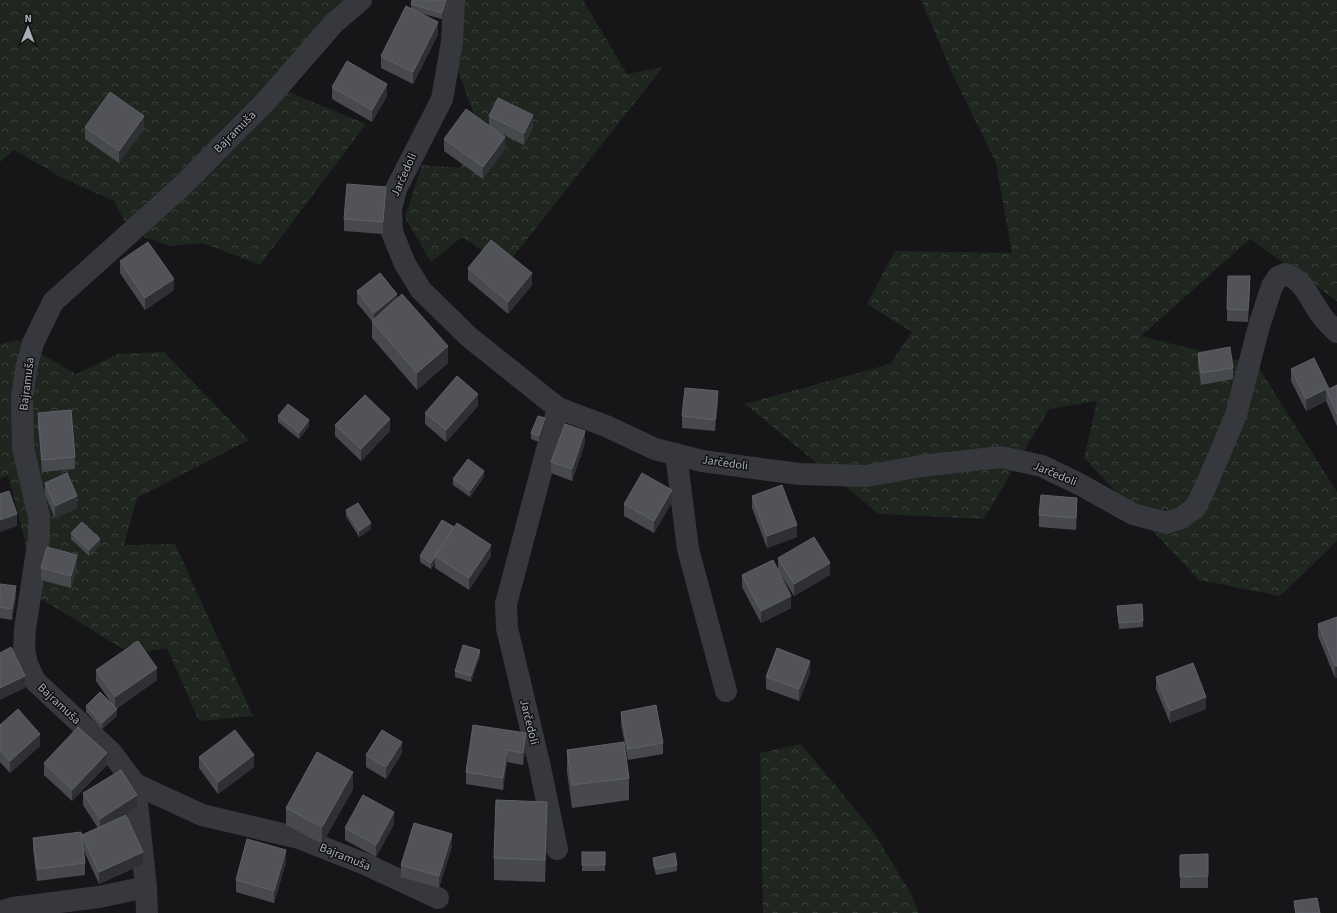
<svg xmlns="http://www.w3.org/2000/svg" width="1337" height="913" font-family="'Source Sans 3',sans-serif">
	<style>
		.forest { fill: url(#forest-crowns) }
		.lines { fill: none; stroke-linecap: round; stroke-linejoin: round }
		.minor { stroke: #37383d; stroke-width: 22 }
		.wall { fill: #47494d }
		.shaded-wall { fill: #2f3033 }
		.building { fill: #525359; stroke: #5f6168 }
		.labels { text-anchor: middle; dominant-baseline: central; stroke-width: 3; stroke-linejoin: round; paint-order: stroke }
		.street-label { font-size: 12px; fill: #a8adb8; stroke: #111113 }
	</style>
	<defs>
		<pattern id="forest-crowns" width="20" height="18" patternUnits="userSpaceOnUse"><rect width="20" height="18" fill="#1e261f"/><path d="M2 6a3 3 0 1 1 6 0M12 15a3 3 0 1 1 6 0" fill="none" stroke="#3c433d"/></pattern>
	</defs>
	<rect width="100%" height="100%" fill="#161618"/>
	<!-- forest -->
	<g class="forest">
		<polygon points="0,0 363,0 274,86 366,124 260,265 203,243 170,246 130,232 114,201 63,178 14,150 0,162"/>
		<polygon points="460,0 583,0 627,74 663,67 506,266 462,237 431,262 405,217 422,165 460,168 480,131 457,68"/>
		<polygon points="921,0 1337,0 1337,301 1250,239 1141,336 1257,365 1337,492 1337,541 1280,596 1199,580 1084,458 1097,401 1049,409 984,519 879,514 745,404 890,364 912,332 867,304 895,251 1012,253 996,163 953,75"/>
		<polygon points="17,340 76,374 118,354 164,352 249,440 137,498 124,545 175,544 253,716 199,721 167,648 131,654 30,592 25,541 8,475 0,479 0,344"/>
		<polygon points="801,744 873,831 910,892 919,913 763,913 760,753"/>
	</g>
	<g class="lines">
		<!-- minor -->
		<g class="minor">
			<path d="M454 0 452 42 442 99 396 189 391 209 392 232 405 264 421 290 469 337 558 408 606 426 655 449 702 461 799 474 866 476 921 466 1001 457 1042 466 1081 485 1133 514 1166 523 1181 518 1195 508 1205 488 1236 415 1259 326 1272 286 1278 277 1285 274C1305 280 1310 301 1322 316 1326 322 1332 327 1337 332"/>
			<polyline points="676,454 688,549 726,691"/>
			<polyline points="135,784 202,815 299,838 365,864 438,898"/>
			<polyline points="557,849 539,763 507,628 506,604 558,408"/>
			<polyline points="0,912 13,908 99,897 146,887"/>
			<polyline points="147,913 146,887 135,784 111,752 35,681 27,664 24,649 25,629 39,538 39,517 23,448 22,399 26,369 33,343 53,302 182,186 267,100 334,23 361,0"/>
		</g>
	</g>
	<!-- wall -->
	<g class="wall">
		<polygon points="446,0 446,4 442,19 416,12 438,34 413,84 381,68 381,56 411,9 411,4"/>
		<polygon points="332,87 387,96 372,122 332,99"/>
		<polygon points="489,116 533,127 524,145 498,132 505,149 483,179 444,151 444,139 489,126"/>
		<polygon points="85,127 144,128 119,163 85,139"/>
		<polygon points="386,199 383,234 344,231 344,219"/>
		<polygon points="120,261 174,290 145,310 120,273"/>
		<polygon points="468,268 532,285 508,314 468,280"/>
		<polygon points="1250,288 1248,322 1227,321 1227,309"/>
		<polygon points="357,291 397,299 448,363 417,390 372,338 372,321 357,303"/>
		<polygon points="1198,353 1233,368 1233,379 1201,385 1198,365"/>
		<polygon points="1291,369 1329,389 1337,385 1337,426 1326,401 1306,411 1291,381"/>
		<polygon points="718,403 715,431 682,428 682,416"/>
		<polygon points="478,406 446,442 425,424 425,413"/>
		<polygon points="38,413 75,457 75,469 42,472 38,425"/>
		<polygon points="278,416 309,426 299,439 278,422"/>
		<polygon points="545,424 539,442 531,439 531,433"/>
		<polygon points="335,425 390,431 361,461 335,436"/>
		<polygon points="585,443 572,481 551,473 551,462"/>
		<polygon points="484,477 470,497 453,485 453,479"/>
		<polygon points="45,483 77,508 55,518 45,495"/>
		<polygon points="752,496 797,537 767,548 752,508"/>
		<polygon points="672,502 654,533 624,516 624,504"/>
		<polygon points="346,510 371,529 359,537 346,516"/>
		<polygon points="1077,510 1076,530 1039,527 1039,515"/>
		<polygon points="71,533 100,545 89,556 71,539"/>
		<polygon points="420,556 491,556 469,590 435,568 435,563 431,569 420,562"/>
		<polygon points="778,558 830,575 794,596 778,570"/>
		<polygon points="77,567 71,588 41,580 41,568"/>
		<polygon points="742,575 791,608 761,623 742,587"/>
		<polygon points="0,584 16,598 12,620 0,618"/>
		<polygon points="1117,606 1143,621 1143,627 1119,629"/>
		<polygon points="1337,617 1335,678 1318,636 1318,624"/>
		<polygon points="480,656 471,682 455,677 455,671"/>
		<polygon points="96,670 157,680 116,709 117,716 102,729 86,712 86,706 112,704 96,681"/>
		<polygon points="810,673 799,701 766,689 766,677"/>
		<polygon points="1156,677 1206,709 1170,723 1156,689"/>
		<polygon points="621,712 663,743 663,754 628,760 621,724"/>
		<polygon points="0,725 40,746 10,773 0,762"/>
		<polygon points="473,725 526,745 523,765 507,762 503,790 466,784 466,772"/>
		<polygon points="567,750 629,778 629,800 572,808 567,772"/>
		<polygon points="402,753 386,779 366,767 366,755"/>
		<polygon points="199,757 254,767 218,794 199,768"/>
		<polygon points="44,763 107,765 72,801 44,775"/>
		<polygon points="353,789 322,844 286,825 286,808"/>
		<polygon points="83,793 137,807 120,818 143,864 99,884 83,849 85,863 85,875 37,881 33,849 33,838 82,840 82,835 98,828 83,805"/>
		<polygon points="394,824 376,857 345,840 345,828"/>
		<polygon points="547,825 545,882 494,880 494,858"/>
		<polygon points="452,846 439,888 401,877 401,865"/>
		<rect x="582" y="852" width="23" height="19"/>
		<polygon points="1208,854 1208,888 1180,888 1180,855"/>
		<polygon points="653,858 677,865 677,871 656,875 653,864"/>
		<polygon points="286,862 274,903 236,892 236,880"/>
		<polygon points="1294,901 1320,913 1295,913"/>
	</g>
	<!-- shaded-wall -->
	<g class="shaded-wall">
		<polygon points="446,0 446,4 442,19 442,13"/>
		<polygon points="438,22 438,34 413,84 413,72"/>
		<polygon points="387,84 387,96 372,122 372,110"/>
		<polygon points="533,115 533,127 524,145 524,133"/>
		<polygon points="144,116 144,128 119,163 119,151"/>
		<polygon points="505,137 505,149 483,179 483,167"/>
		<polygon points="386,187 386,199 383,234 383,222"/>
		<polygon points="532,273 532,285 508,314 508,302"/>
		<polygon points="174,279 174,290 145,310 145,298"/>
		<polygon points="397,294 397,306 374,324 374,313"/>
		<polygon points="448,346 448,363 417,390 417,373"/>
		<polygon points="1326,389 1326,401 1306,411 1306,399"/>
		<polygon points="718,391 718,403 715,431 715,420"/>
		<polygon points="478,394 478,406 446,442 446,430"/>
		<polygon points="545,418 545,424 539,442 539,436"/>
		<polygon points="390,419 390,431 361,461 361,449"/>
		<polygon points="309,420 309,426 299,439 299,433"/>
		<polygon points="585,431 585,443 572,481 572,469"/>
		<polygon points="484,471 484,477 470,497 470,491"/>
		<polygon points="672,490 672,502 654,533 654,521"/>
		<polygon points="77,496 77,508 55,518 55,506"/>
		<polygon points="1077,498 1077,510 1076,530 1076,518"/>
		<polygon points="17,514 17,526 0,532 0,520"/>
		<polygon points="371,523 371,529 359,537 359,531"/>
		<polygon points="797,525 797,537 767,548 767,536"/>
		<polygon points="100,539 100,545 89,556 89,550"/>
		<polygon points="491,545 491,556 469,590 469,578"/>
		<polygon points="77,555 77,567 71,588 71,576"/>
		<polygon points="435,557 435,563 431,569 431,563"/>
		<polygon points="830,563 830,575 794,596 794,584"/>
		<polygon points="16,586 16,598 12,620 12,609"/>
		<polygon points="791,596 791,608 761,623 761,611"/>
		<polygon points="480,650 480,656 471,682 471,676"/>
		<polygon points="810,661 810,673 799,701 799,689"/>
		<rect x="1335" y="666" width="2" height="12"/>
		<polygon points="157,668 157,680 115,709 115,697"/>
		<polygon points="25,676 25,688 0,700 0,688"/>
		<polygon points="1206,697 1206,709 1170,723 1170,711"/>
		<polygon points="117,709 117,716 102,729 102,723"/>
		<polygon points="526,733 526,745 523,765 523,753"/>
		<polygon points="40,734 40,746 10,773 10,761"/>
		<polygon points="402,742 402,753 386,779 386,767"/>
		<polygon points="507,750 507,762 503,790 503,778"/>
		<polygon points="107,753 107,765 72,801 72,790"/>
		<polygon points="254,755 254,767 218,794 218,782"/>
		<polygon points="353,772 353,789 322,844 322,827"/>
		<polygon points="137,795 137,807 100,831 100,819"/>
		<polygon points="547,802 547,825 545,882 545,860"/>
		<polygon points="394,812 394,824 376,857 376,845"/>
		<polygon points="452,834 452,846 439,888 439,876"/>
		<polygon points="286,850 286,862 274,903 274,891"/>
		<polygon points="143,852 143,864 99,884 99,872"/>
	</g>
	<!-- building -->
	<g class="building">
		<polygon points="412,0 446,0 442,13 411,4"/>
		<polygon points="406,6 438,22 413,72 381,56"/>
		<polygon points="347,61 387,84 372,110 332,87"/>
		<polygon points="110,92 144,116 119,151 85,127"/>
		<polygon points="498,98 533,115 524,133 489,116"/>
		<polygon points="466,109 505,137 483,167 444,139"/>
		<polygon points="347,184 386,187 383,222 344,219"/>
		<polygon points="491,240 532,273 508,302 468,268"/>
		<polygon points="148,242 174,279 145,298 120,261"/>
		<polygon points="380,273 397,294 374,313 357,291"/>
		<polygon points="1228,276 1250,276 1248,310 1227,309"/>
		<polygon points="402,294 448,346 417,373 372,321"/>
		<polygon points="1230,347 1233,368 1201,373 1198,353"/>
		<polygon points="1314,358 1329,389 1337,385 1337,414 1326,389 1306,399 1291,369"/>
		<polygon points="457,376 478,394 446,430 425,413"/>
		<polygon points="685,388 718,391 715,420 682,416"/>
		<polygon points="365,395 390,419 361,449 335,425"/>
		<polygon points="288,404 309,420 299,433 278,416"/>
		<polygon points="71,410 75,457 42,460 38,413"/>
		<polygon points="538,416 545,418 539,436 531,433"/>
		<polygon points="565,424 585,431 572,469 551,462"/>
		<polygon points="468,459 484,471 470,491 453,479"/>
		<polygon points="67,473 77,496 55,506 45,483"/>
		<polygon points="642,473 672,490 654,521 624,504"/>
		<polygon points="782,485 797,525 767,536 752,496"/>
		<polygon points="9,491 17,514 0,520 0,494"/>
		<polygon points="1041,495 1077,498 1076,518 1039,515"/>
		<polygon points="358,503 371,523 359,531 346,510"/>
		<polygon points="442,520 454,527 431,563 420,556"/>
		<polygon points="82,522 100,539 89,550 71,533"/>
		<polygon points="457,523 491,545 469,578 435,556"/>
		<polygon points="814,537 830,563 794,584 778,558"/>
		<polygon points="47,547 77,555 71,576 41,568"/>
		<polygon points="773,560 791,596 761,611 742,575"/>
		<polygon points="0,584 16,586 12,609 0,607"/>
		<polygon points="1142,604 1143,621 1119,623 1117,606"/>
		<polygon points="1337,617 1337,666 1335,666 1318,624"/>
		<polygon points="138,641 157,668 115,697 96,670"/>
		<polygon points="463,645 480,650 471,676 455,671"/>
		<polygon points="11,647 25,676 0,688 0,653"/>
		<polygon points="777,648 810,661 799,689 766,677"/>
		<polygon points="1193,663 1206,697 1170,711 1156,677"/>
		<polygon points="100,692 117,709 102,723 86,706"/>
		<polygon points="656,705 663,743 628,749 621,712"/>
		<polygon points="18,709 40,734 10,761 0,750 0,725"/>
		<polygon points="473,725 526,733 523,753 507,750 503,778 466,772"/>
		<polygon points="78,727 107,753 72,790 44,763"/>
		<polygon points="235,730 254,755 218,782 199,757"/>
		<polygon points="382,730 402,742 386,767 366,755"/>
		<polygon points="624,742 629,778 572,785 567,750"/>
		<polygon points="317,752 353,772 322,827 286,808"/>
		<polygon points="121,770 137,795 100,819 83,793"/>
		<polygon points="363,795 394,812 376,845 345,828"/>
		<polygon points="496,800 547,802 545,860 494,858"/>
		<polygon points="126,815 143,852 99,872 82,835"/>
		<polygon points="414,823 452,834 439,876 401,865"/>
		<polygon points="81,832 85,863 37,869 33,838"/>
		<polygon points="247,839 286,850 274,891 236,880"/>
		<rect x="582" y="852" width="23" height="13"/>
		<polygon points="675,853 677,865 656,869 653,858"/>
		<polygon points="1208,854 1208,876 1180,877 1180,855"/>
		<polygon points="1317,898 1320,913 1296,913 1294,901"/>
	</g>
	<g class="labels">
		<!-- street labels -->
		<g class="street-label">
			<text transform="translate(235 132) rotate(-45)">Bajramuša</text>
			<text transform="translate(404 175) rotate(-66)">Jarčedoli</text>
			<text transform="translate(27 384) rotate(-83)">Bajramuša</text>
			<text transform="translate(725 463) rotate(8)">Jarčedoli</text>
			<text transform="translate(1055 474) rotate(22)">Jarčedoli</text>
			<text transform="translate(59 704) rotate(43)">Bajramuša</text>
			<text transform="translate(529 722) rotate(76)">Jarčedoli</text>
			<text transform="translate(345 857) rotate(22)">Bajramuša</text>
		</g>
	</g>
	<!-- north arrow -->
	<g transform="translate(28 28) rotate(1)" stroke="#111113" stroke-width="3" paint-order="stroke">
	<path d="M0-3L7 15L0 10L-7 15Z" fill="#a8adb8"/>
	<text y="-6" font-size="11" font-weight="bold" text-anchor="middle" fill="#a8adb8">N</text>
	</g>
</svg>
